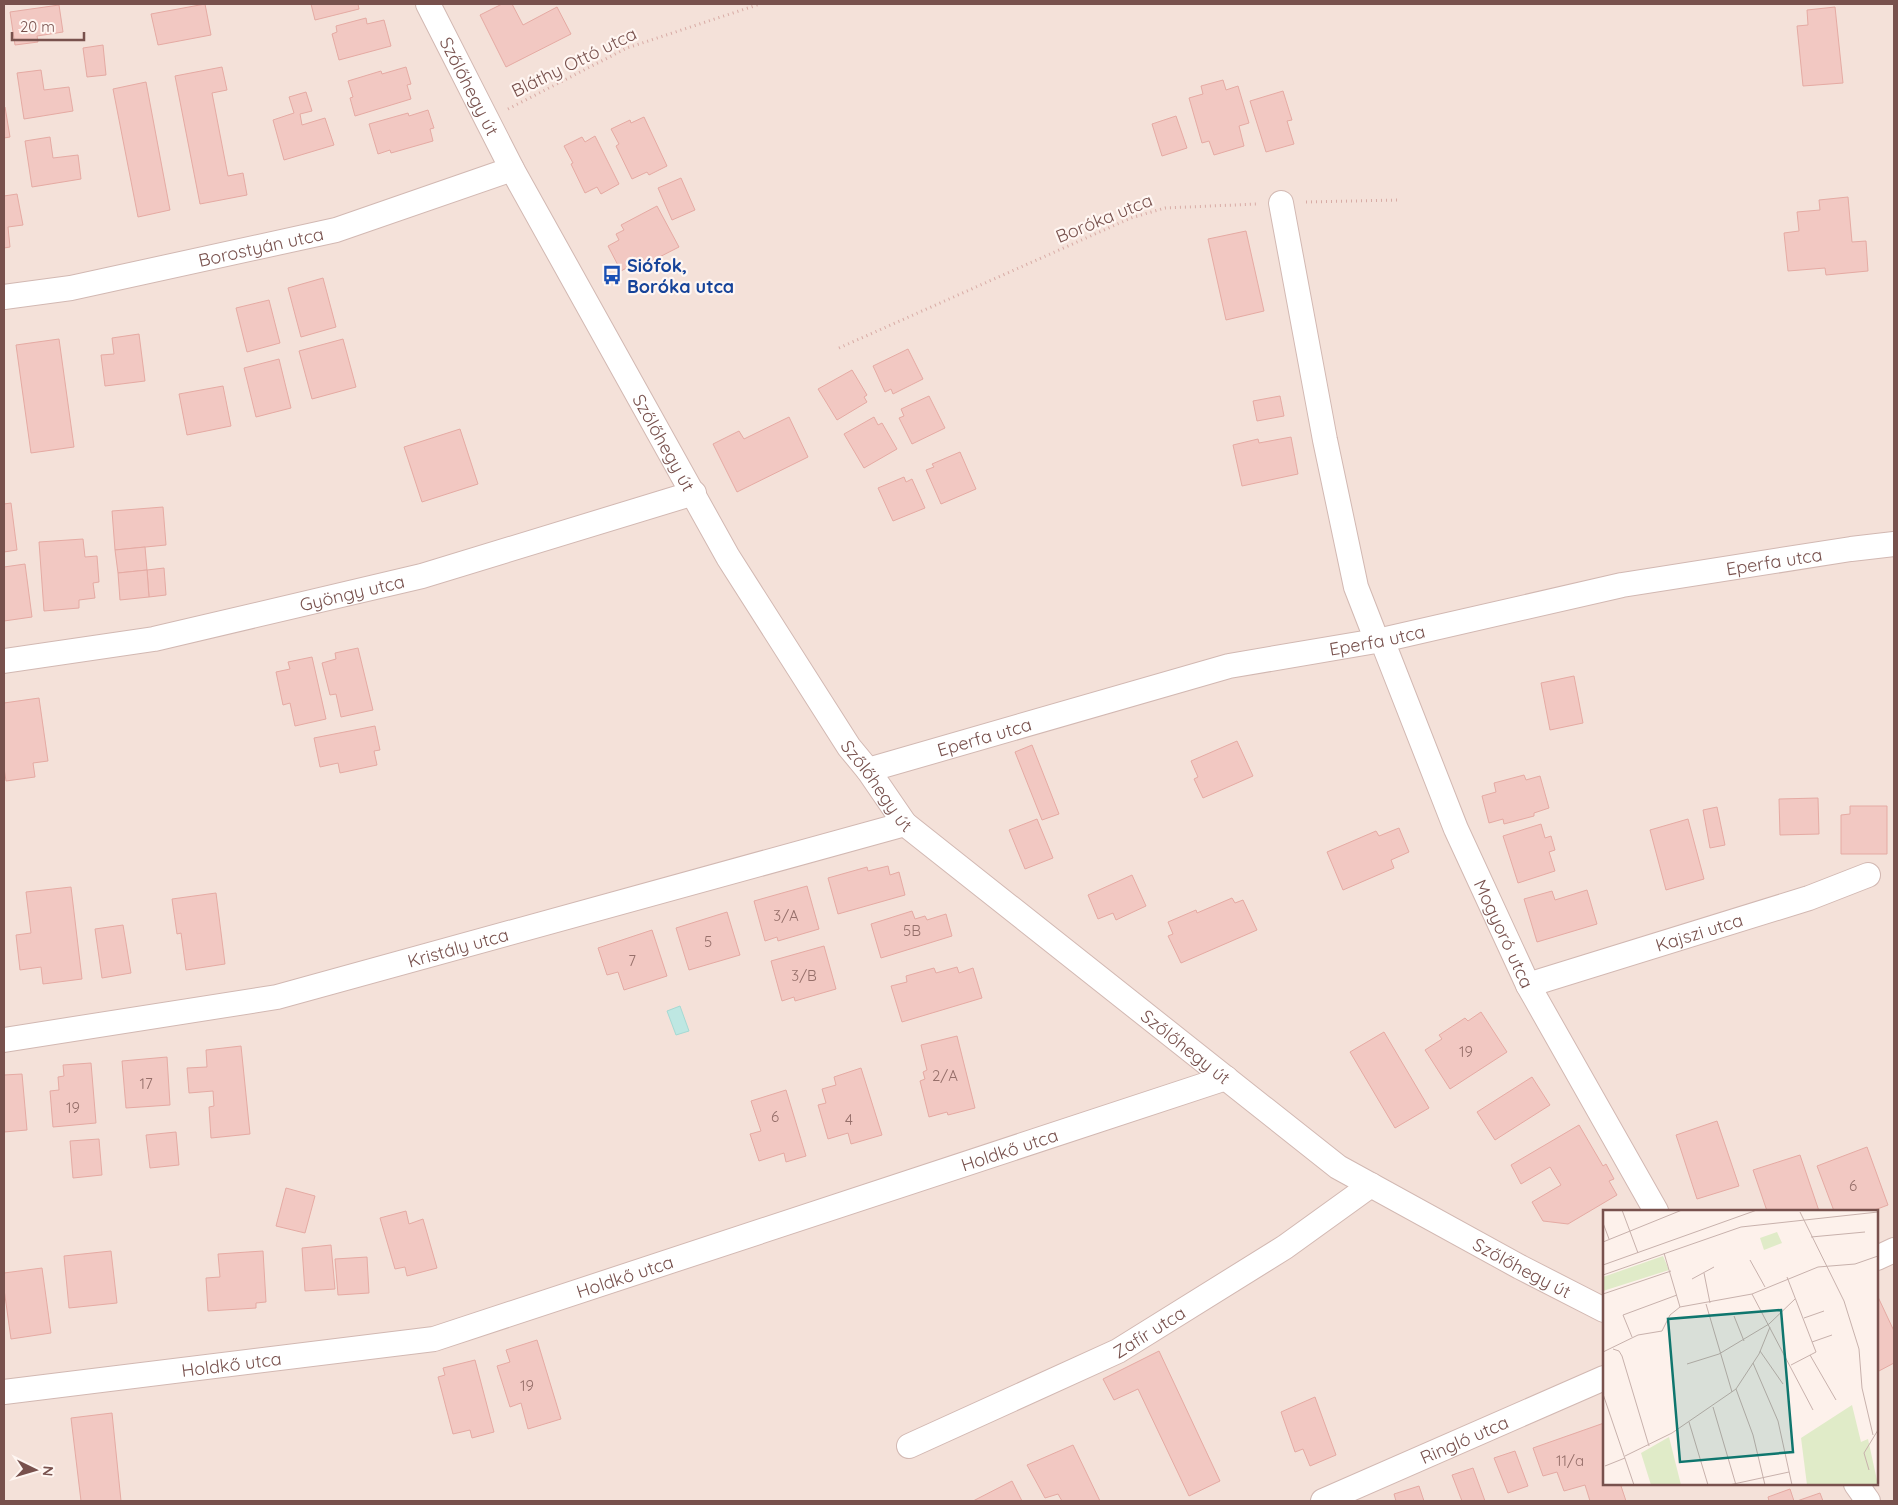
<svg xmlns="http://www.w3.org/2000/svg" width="1898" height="1505" font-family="Quicksand,sans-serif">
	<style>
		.residential { fill: #f4e1d9; fill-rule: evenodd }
		.water { fill: #bee7e2; stroke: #a5d9d3 }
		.building { fill: #f2c8c2; stroke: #e5aaa3 }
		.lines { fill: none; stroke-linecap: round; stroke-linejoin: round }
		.street-casing { stroke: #d2b8b2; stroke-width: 26 }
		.path { stroke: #d8aba5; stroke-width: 3; stroke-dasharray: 1 4; stroke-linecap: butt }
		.street { stroke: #fff; stroke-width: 24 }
		.labels { text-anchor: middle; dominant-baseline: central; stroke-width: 4.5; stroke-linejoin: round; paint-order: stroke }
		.number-label { font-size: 15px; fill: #966f6a }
		.street-label { font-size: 18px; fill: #78514d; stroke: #fff6f2 }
		.transit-label { font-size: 18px; font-weight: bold; fill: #164399; stroke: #fff6f2; text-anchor: start }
		.inset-road { fill: none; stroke: #c8b1ac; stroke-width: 1 }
		.view { fill: #0f766e; fill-opacity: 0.15; stroke: #0f766e; stroke-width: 2.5 }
		.inset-edge { fill: none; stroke: #78514d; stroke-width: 2.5 }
	</style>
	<rect width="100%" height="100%" fill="#fdf1eb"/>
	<!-- residential -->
	<path class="residential" d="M4 4H1894V1501H4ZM1604 1211H1877V1484H1604Z"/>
	<!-- water -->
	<polygon class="water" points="680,1006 689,1031 676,1035 667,1011"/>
	<!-- building -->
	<g class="building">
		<polygon points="205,4 211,35 158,45 151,14"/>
		<polygon points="311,4 358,4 359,9 315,20"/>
		<polygon points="502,4 512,4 523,25 557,7 571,34 506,67 480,15"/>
		<polygon points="59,5 63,32 37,36 38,42 15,45 10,12"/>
		<polygon points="1835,7 1843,83 1803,86 1797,26 1808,25 1807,10"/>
		<polygon points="366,18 367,24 384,20 391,46 339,60 332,34 337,32 336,26"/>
		<polygon points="103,45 106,75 87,77 83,48"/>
		<polygon points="222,67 227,90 212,93 228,176 243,173 247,195 200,204 175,76"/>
		<polygon points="406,67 411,84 407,85 411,99 355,116 350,98 353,97 348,81 381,71 382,74"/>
		<polygon points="41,70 44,90 69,87 73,111 24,119 17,73"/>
		<polygon points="1223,80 1226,90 1238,86 1249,123 1239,126 1244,146 1214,155 1209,141 1202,143 1189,98 1203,94 1201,86"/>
		<polygon points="146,82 170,210 138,217 113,89"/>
		<polygon points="1283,91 1292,120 1287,121 1294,144 1266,152 1250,101"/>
		<polygon points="306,92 312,111 300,114 302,125 325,118 334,145 284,160 273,120 294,113 289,97"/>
		<polygon points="4,107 5,107 10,137 4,138"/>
		<polygon points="428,110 434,128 430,129 433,141 391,153 390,150 378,154 369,124 408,113 409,116"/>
		<polygon points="1176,116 1187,148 1162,156 1152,124"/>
		<polygon points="644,117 667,166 649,175 647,172 632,179 616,146 619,144 611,129 630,120 631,123"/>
		<polygon points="595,136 619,184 601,194 597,187 585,193 571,164 573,163 564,146 582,137 585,142"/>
		<polygon points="50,137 53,158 78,155 81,179 32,187 25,141"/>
		<polygon points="681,178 695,210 672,220 658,188"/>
		<polygon points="17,194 23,225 8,227 10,247 4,248 4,196"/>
		<polygon points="1848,197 1852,242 1866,241 1868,271 1826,275 1825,268 1788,271 1784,233 1799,231 1797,212 1820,210 1819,200"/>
		<polygon points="657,206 679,247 632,271 630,266 621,271 608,246 619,240 616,234 624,230 621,225"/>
		<polygon points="1246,231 1264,311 1226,320 1208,239"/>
		<polygon points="323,278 336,327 301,337 288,288"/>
		<polygon points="269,300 280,343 247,352 236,308"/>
		<polygon points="139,334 145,381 105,386 101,355 114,354 112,338"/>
		<polygon points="59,339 74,447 31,453 16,345"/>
		<polygon points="343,339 356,387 312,399 299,351"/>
		<polygon points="908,349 923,379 893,394 891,389 885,392 873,366"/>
		<polygon points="279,359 291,408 256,417 244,368"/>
		<polygon points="852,370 867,395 864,397 867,402 837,420 818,389"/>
		<polygon points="223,386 231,426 187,435 179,394"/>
		<polygon points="929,396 945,428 912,444 899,418 904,416 901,409"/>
		<polygon points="1280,396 1284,416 1257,421 1253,401"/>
		<polygon points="789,417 808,457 737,492 713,444 739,431 744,439"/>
		<polygon points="874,417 878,425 882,423 897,449 864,468 844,434"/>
		<polygon points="460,429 478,484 422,502 404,447"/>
		<polygon points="1291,437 1298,474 1242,486 1233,445 1258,439 1259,443"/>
		<polygon points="960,452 976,489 941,504 926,470 934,467 932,464"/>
		<polygon points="904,477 906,482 912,479 925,508 893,521 878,488"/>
		<polygon points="11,503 17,550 4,552 4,504"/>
		<polygon points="163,507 166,545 115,550 112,511"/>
		<polygon points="83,539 85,557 97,556 99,582 93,583 95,598 79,600 79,608 44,611 39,542"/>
		<polygon points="145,547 147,570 118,573 115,550"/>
		<polygon points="25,564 32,617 4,621 4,567"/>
		<polygon points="164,568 166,595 149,597 147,570"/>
		<polygon points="147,570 149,597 120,600 118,573"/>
		<polygon points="358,648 373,710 341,717 336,694 330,695 322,663 336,659 335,653"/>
		<polygon points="312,657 326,719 295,726 290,703 283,705 276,672 290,669 288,662"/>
		<polygon points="1574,676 1583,723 1550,730 1541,683"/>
		<polygon points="39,698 48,761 33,763 35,777 6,781 4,768 4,703"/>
		<polygon points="375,726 380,750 374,751 377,765 340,773 338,763 320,767 314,738"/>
		<polygon points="1237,741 1253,776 1203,798 1194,779 1198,777 1191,761"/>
		<polygon points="1032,745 1059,814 1042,820 1015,752"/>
		<polygon points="1524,775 1526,780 1540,776 1549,808 1534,813 1534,816 1504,824 1503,819 1489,823 1482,796 1496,792 1494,783"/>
		<polygon points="1818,798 1819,834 1780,835 1779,799"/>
		<polygon points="1850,806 1887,806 1887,854 1841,854 1841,815 1850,814"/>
		<polygon points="1717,807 1725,845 1710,848 1703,810"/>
		<polygon points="1037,819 1053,858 1025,869 1009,830"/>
		<polygon points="1688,819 1704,879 1666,890 1650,830"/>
		<polygon points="1541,824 1545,838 1551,836 1555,850 1549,852 1555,871 1518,883 1503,836"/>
		<polygon points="1399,828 1409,852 1391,860 1394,868 1343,890 1327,852 1376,831 1379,836"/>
		<polygon points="888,866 890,875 899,872 905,895 838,914 828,878 867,867 868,871"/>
		<polygon points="1132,875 1146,906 1116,920 1113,913 1098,919 1088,895"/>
		<polygon points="807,886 819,929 778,941 777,937 765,941 754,901"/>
		<polygon points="71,887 82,979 43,984 41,967 20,970 16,935 31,933 26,892"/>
		<polygon points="1587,890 1597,924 1537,942 1524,899 1552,891 1555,900"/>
		<polygon points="216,893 225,964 186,970 181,933 177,934 172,899"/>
		<polygon points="1232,898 1235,903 1243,900 1257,930 1181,963 1168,936 1173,934 1168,922 1196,910 1197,913"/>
		<polygon points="912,911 915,919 925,916 927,920 946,914 952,936 881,958 871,924"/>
		<polygon points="727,912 740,955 689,970 676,928"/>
		<polygon points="123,925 131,973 102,978 95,929"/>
		<polygon points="652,930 667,976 624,990 618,972 607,975 598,948"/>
		<polygon points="824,946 836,989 795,1001 794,997 782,1001 771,961"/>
		<polygon points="957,967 959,973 973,968 982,998 902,1022 891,986 907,982 906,976 934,968 936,973"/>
		<polygon points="1481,1012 1507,1052 1450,1089 1425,1050 1442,1039 1439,1035 1465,1018 1468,1021"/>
		<polygon points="1384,1032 1429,1108 1395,1128 1350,1052"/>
		<polygon points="957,1036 975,1108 948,1115 947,1112 929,1117 920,1081 925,1079 923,1072 927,1070 921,1045"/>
		<polygon points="241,1046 250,1134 211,1138 209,1107 214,1106 213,1091 189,1093 187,1068 207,1067 206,1050"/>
		<polygon points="167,1057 170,1105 126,1108 122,1061"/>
		<polygon points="91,1063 96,1123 53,1127 50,1091 59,1090 58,1077 64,1076 63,1065"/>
		<polygon points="861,1068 882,1135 851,1144 848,1133 828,1139 818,1105 826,1103 822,1089 836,1085 834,1077"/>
		<polygon points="22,1074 27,1130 4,1132 4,1075"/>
		<polygon points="1532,1077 1550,1105 1495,1140 1477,1112"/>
		<polygon points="786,1090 806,1156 786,1162 784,1153 759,1161 750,1134 761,1131 751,1101"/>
		<polygon points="1717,1121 1739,1186 1697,1199 1676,1135"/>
		<polygon points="1579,1125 1603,1166 1606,1164 1614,1179 1609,1181 1617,1195 1568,1224 1543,1221 1532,1202 1561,1185 1550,1167 1521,1184 1511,1165"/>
		<polygon points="176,1132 179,1165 150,1168 146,1135"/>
		<polygon points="99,1139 102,1175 73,1178 70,1141"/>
		<polygon points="1867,1147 1888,1205 1872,1211 1834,1211 1817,1166"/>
		<polygon points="1800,1155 1819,1211 1767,1211 1753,1170"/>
		<polygon points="286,1188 315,1196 305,1233 276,1226"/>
		<polygon points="406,1211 409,1224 423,1219 437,1268 407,1276 405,1267 395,1269 380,1218"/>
		<polygon points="331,1245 335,1289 305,1291 302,1248"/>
		<polygon points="111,1251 117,1303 69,1308 64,1256"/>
		<polygon points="263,1251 266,1302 256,1303 256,1308 208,1311 206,1278 220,1277 218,1254"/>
		<polygon points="367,1257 369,1293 338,1295 335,1259"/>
		<polygon points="42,1268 51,1333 11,1339 4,1289 4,1273"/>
		<polygon points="1878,1297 1894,1331 1894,1363 1877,1372"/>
		<polygon points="537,1340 561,1419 528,1429 521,1403 510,1407 497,1366 510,1362 506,1350"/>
		<polygon points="1159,1351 1220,1481 1189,1496 1138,1389 1114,1400 1103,1379"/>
		<polygon points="475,1360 494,1432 472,1438 470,1430 453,1434 438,1377 445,1375 443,1368"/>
		<polygon points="1315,1397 1336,1455 1310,1466 1303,1449 1295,1452 1281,1412"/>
		<polygon points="112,1413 121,1501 81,1501 71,1418"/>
		<polygon points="1604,1423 1604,1484 1629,1484 1621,1486 1626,1501 1590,1501 1585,1485 1564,1491 1557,1472 1543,1476 1533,1448"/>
		<polygon points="1073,1445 1100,1501 1062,1501 1058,1494 1045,1498 1027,1465"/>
		<polygon points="1515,1451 1528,1486 1508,1493 1494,1458"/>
		<polygon points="1473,1468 1485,1501 1462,1501 1452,1475"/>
		<polygon points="1012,1481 1022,1501 973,1501"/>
		<polygon points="1419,1486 1424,1501 1396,1501 1394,1494"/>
		<polygon points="1790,1489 1794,1501 1769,1501 1768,1497"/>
		<polygon points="1820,1493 1823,1501 1797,1501"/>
	</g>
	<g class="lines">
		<defs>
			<g id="street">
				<path id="s1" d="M428 4 512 169 728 557 849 747 868 770 905 824 1338 1167 1520 1267 1604 1310"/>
				<polyline points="1281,203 1325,440 1356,587 1377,641"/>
				<path id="s2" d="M4 297 71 288 336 230 512 169"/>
				<path id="s3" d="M1382 640 1456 829 1528 985 1656 1211"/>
				<path id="s4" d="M4 661 154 639 422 576 694 493"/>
				<path id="s5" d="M868 770 1229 666 1382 640 1622 585 1851 549 1894 544"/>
				<path id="s6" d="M1528 985 1809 898 1868 875"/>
				<path id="s7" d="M4 1040 277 997 905 824"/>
				<polyline points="1877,1258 1894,1250"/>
				<path id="s8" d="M4 1392 434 1339 1226 1078"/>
				<path id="s9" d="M909 1446 1118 1351 1285 1247 1371 1185"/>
				<polyline points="1856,1484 1868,1501"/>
				<path id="s10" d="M1323 1501 1604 1378"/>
			</g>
		</defs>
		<!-- street casing -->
		<use href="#street" class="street-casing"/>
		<!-- path -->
		<g class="path">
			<polyline points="508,109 627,48 760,4"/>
			<polyline points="1306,202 1399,200"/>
			<polyline points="839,348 1131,218 1165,208 1257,204"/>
		</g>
		<!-- street -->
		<use href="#street" class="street"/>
	</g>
	<!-- icons -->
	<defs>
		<symbol id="bus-bare" viewBox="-9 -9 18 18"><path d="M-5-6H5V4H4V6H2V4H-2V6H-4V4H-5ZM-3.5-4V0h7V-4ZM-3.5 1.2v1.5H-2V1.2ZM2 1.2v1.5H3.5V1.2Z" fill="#1a4fb4" stroke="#fff6f2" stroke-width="2.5" paint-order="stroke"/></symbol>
	</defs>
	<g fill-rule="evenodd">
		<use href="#bus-bare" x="598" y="261" width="28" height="28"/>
	</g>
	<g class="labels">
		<!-- number labels -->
		<g class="number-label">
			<text x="786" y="915">3/A</text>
			<text x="912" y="930">5B</text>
			<text x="708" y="941">5</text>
			<text x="632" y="960">7</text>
			<text x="804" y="975">3/B</text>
			<text x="1466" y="1051">19</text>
			<text x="945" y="1075">2/A</text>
			<text x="146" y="1083">17</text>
			<text x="73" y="1107">19</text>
			<text x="775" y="1116">6</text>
			<text x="849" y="1119">4</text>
			<text x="1853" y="1185">6</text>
			<text x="527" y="1385">19</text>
			<text x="1570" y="1460">11/a</text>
		</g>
		<!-- street labels -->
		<g class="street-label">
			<text transform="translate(574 62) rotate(-26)">Bláthy Ottó utca</text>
			<text stroke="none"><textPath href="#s1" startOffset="92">Szőlőhegy út</textPath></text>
			<text transform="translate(1104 218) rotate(-22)">Boróka utca</text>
			<text stroke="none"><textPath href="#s2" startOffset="262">Borostyán utca</textPath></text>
			<text stroke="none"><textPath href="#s1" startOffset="498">Szőlőhegy út</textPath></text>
			<text stroke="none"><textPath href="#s5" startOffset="931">Eperfa utca</textPath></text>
			<text stroke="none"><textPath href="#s4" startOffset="355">Gyöngy utca</textPath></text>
			<text stroke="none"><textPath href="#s5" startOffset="526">Eperfa utca</textPath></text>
			<text stroke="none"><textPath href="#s5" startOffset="121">Eperfa utca</textPath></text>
			<text stroke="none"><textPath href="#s1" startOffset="902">Szőlőhegy út</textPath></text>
			<text stroke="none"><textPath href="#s6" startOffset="179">Kajszi utca</textPath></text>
			<text stroke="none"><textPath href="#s3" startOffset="318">Mogyoró utca</textPath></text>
			<text stroke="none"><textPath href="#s7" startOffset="464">Kristály utca</textPath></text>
			<text stroke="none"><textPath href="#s1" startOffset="1308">Szőlőhegy út</textPath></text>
			<text stroke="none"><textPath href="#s8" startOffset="1039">Holdkő utca</textPath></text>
			<text stroke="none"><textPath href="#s1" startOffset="1712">Szőlőhegy út</textPath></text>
			<text stroke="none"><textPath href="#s8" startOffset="634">Holdkő utca</textPath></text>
			<text stroke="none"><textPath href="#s9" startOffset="266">Zafír utca</textPath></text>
			<text stroke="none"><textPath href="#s8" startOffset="229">Holdkő utca</textPath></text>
			<text stroke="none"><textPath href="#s10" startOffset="154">Ringló utca</textPath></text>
		</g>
		<!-- transit labels -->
		<g class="transit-label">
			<text x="627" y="265">Siófok,<tspan x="627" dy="21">Boróka utca</tspan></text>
		</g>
	</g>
	<!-- overview -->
	<g transform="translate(1603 1210)">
		<rect width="275" height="275" fill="#fdf1eb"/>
		<path d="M174 22 179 33 161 40 157 28ZM60 46 66 60 0 81V67ZM249 195 258 232 265 229 275 275H204L198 228ZM66 227 78 275H48L38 243Z" fill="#e0ebc8"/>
		<path class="inset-road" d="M19 0 35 43M197 2 241 91 256 139 259 178 270 225M0 13 6 29M208 27 262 22M0 32 79 0M61 43 77 97M147 50 162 77M0 55 154 0M101 63 107 93M0 65 138 17 275 2M184 67 213 142 188 155M89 69 111 57M0 84 68 61M149 84 210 200M103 94 129 182M131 106 141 131M201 108 221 101M29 127 20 105 74 85M209 132 229 125M10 139 16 141 19 146 46 236M157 141 180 174M0 142 35 125 59 121 67 105 77 97 149 84 215 57 252 54 275 46M116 144 166 114 192 89M207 145 233 190M150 153 175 211 189 275M84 154 116 144M133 179 150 225 162 275M0 184 31 275M110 197 133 275M86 212 105 275M22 246 69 223 133 179 156 144 167 117M2 256 22 248M266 260 261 243 275 220M126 275 186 262"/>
		<path class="view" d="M178 100 190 242 77 252 65 109Z"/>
		<rect width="275" height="275" class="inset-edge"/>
	</g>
	<!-- border -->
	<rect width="1898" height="1505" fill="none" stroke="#78514d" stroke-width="10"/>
	<!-- north arrow -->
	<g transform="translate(35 1470) rotate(95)" stroke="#fff6f2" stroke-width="4" paint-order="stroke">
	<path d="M0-4L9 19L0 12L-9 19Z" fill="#78514d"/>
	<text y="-8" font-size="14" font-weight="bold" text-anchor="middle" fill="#78514d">N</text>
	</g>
	<!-- scale -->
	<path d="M12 32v8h72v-8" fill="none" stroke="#78514d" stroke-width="2.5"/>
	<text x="20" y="32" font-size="15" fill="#78514d" stroke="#fff6f2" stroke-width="4" paint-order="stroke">20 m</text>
</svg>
